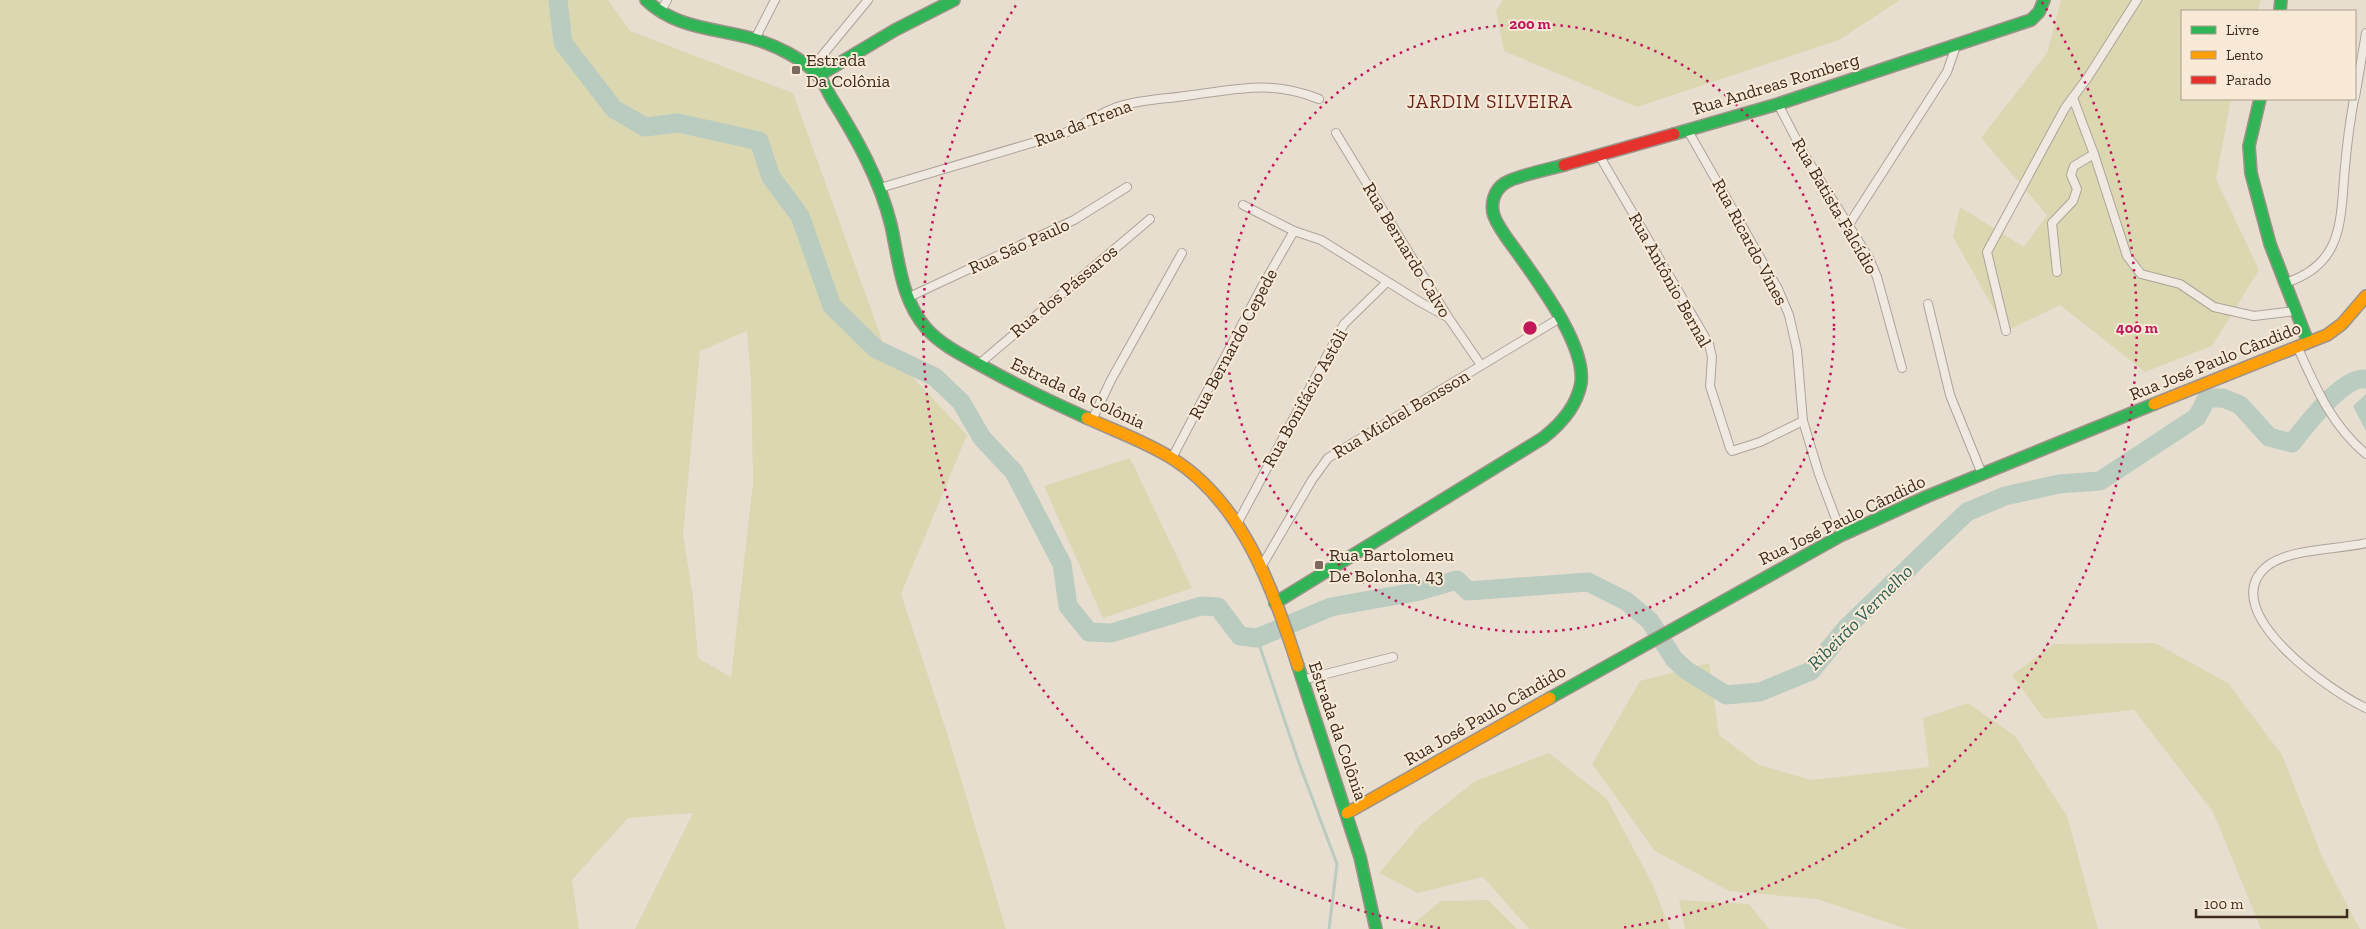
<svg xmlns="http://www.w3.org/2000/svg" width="2366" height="929" font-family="'Zilla Slab',serif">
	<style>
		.green { fill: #dbd7b1; fill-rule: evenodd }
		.water { fill: #baccc0 }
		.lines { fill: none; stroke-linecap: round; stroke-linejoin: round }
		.stream { stroke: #baccc0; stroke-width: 3 }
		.river { stroke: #baccc0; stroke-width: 19 }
		.street-casing { stroke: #ada398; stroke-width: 10 }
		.fast-casing { stroke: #9d9288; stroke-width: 14 }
		.slow-casing { stroke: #9d9288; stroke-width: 14 }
		.jam-casing { stroke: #9d9288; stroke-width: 14 }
		.street { stroke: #efe9e2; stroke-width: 8 }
		.fast { stroke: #30b455; stroke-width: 11 }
		.slow { stroke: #ff9f0a; stroke-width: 11 }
		.jam { stroke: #e5322d; stroke-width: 11 }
		.ring { fill: none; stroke: #c2185b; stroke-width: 2.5; stroke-dasharray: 2.5 5 }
		.poi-dot { fill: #7a695c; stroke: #f8ead6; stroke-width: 2 }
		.labels { text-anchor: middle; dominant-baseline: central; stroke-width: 4; stroke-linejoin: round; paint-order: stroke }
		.poi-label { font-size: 18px; fill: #3e2a1e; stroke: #f8ead6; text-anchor: start }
		.street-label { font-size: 18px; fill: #3e2a1e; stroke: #f8ead6 }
		.neighbourhood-label { font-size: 19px; letter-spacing: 1px; fill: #6e231a; stroke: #f8ead6 }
		.water-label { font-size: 19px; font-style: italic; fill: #2d5e56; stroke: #f8ead6 }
		.centre { fill: #c2185b; stroke: #f8ead6; stroke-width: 2.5 }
		.ring-label { font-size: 15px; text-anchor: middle; font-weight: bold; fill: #c2185b; stroke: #f8ead6; stroke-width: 4; stroke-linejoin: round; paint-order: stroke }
	</style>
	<rect width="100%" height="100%" fill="#e8ded0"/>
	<!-- green -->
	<g class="green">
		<path d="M0 0H608L630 31 793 93 885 348 967 435 901 594 949 739 1006 929H635L693 813 628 818 572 880 579 929H0ZM747 331 751 381 753 482 731 677 698 658 693 597 683 535 700 351Z"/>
		<polygon points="1503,0 1900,0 1839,40 1637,107 1504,51 1496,11"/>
		<polygon points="2061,0 2261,0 2257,11 2182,11 2182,99 2231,99 2216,179 2259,270 2212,346 2145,372 2060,305 2006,331 1953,237 1960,207 2024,247 2047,215 1981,138 2047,53"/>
		<polygon points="1130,458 1192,588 1103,618 1044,486"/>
		<polygon points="2155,643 2228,683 2282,755 2323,859 2360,929 2261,929 2213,812 2134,710 2044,719 2012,675 2054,644"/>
		<polygon points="1709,663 1719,735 1759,765 1811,780 1929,767 1923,718 1968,703 2015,736 2067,816 2098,929 1907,929 1817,899 1729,891 1655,851 1592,764 1640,681"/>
		<polygon points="1549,753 1607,799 1653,885 1670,929 1529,929 1483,877 1418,893 1379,873 1420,825 1475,781"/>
		<polygon points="1488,900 1517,929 1409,929 1413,924 1441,901"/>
		<polygon points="1679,900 1749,904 1769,929 1685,929"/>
	</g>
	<!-- water -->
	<polygon class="water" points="2366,394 2366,431 2353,406"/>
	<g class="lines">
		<!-- stream -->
		<polyline class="stream" points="1257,638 1299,763 1337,864 1329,929"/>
		<!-- river -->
		<path class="river" d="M558 0 563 43 614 109 645 127 678 123 759 141 771 177 800 216 832 306 876 349 935 377 961 402 982 438 1014 472 1062 564 1068 606 1089 632 1111 633 1201 606 1218 607 1240 636 1257 638 1331 607 1415 592 1457 580 1468 591 1588 582 1626 601 1650 621 1674 659 1686 670 1726 695 1760 692 1811 671 1847 627 1967 512 2005 496 2059 484 2100 481 2197 417 2207 398H2223L2240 405 2269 437 2292 443C2306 426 2342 376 2366 379"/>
		<defs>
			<g id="street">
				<polyline points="660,13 667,0"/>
				<polyline points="755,39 775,0"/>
				<polyline points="811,69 868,0"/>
				<polyline points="2355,97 2366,33"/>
				<polyline points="2073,98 2094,154"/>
				<polyline points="1778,104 1805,156 1869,258 1877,277 1902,368"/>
				<polyline points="1687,129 1778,289 1789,315 1797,350 1803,421 1819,474 1842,535"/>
				<polyline points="1336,133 1448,317 1481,365"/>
				<polyline points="1599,155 1709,344 1712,357 1710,386 1730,448 1732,451 1760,442 1803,421"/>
				<path d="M880 188 1062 134C1082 127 1099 112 1120 106 1144 99 1168 99 1192 95 1239 89 1272 80 1319 99"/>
				<polyline points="1243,205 1294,231 1321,240 1420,302 1447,317"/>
				<polyline points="1848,226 1947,72 1956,46"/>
				<polyline points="2057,272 2052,223 2073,201 2077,189 2071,175 2074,166 2094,154 2127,256 2141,274 2180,284 2214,307 2254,316 2295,311"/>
				<path d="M2285 283C2345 264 2340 219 2345 167 2347 144 2350 121 2354 99"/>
				<polyline points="907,298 1074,220 1127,187"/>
				<polyline points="1928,304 1950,395 1982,474"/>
				<polyline points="2006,331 1987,252 2065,108 2088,77 2137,0"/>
				<path d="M2297 346C2315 386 2331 425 2366 454"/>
				<polyline points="979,364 1150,219"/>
				<polyline points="1092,420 1111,380 1182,253"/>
				<polyline points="1172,458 1260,290 1294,231"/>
				<polyline points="1237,524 1344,324 1387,282"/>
				<path d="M2366 543C2338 550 2288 548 2266 567 2215 611 2331 692 2366 708"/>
				<polyline points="1260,569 1312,480 1328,458 1560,318"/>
				<polyline points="1302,680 1393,657"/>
			</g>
			<g id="fast">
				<path d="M646 0C676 29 716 28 754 39 775 45 801 58 817 74 824 81 827 91 832 99 857 139 880 180 891 225 899 261 901 299 926 328 941 345 962 355 982 366 1016 385 1051 402 1087 418"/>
				<polyline points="2280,11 2281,0"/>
				<polyline points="818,76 895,30 954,0"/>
				<polyline points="2260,99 2249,146 2251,173 2270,244 2308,342"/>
				<polyline points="1674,134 1778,104 2031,20 2039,12 2044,0"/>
				<path d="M1275 603 1543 438C1561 424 1577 406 1581 383 1586 345 1538 282 1517 252 1509 241 1499 229 1494 216 1490 204 1494 190 1505 183 1515 176 1550 169 1564 165"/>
				<polyline points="1298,666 1360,857 1376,929"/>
				<polyline points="1550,698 1842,535 1928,496 2154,404"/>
			</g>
			<g id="slow">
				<polyline points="2154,404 2327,335 2342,324 2366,296"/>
				<path d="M1087 418C1115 431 1147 442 1173 459 1243 503 1274 591 1298 666"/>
				<polyline points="1347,813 1550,698"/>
			</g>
			<polyline id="jam" points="1564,165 1674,134"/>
		</defs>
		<!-- street casing -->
		<use href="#street" class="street-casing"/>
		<!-- fast casing -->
		<use href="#fast" class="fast-casing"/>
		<!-- slow casing -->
		<use href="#slow" class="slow-casing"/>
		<!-- jam casing -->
		<use href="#jam" class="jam-casing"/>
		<!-- street -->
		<use href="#street" class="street"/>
		<!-- fast -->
		<use href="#fast" class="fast"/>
		<!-- slow -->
		<use href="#slow" class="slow"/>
		<!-- jam -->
		<use href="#jam" class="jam"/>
	</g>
	<!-- distance rings -->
	<g class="ring">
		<circle cx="1530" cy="328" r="304"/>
		<path d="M1440 928A607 607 0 0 1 1018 2M2042 2A607 607 0 0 1 1620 928"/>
	</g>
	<!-- markers -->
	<g class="poi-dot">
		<rect x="791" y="65" width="10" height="10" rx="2.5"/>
		<rect x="1314" y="560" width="10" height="10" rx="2.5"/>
	</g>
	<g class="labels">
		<!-- poi labels -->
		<g class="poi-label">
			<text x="806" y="60">Estrada<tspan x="806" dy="21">Da Colônia</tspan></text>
			<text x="1329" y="555">Rua Bartolomeu<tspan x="1329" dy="21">De Bolonha, 43</tspan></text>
		</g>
		<!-- street labels -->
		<g class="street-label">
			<text transform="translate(1776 84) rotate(-17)">Rua Andreas Romberg</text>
			<text transform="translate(1083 123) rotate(-21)">Rua da Trena</text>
			<text transform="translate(1835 206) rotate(60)">Rua Batista Falcídio</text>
			<text transform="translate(1750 242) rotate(62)">Rua Ricardo Vines</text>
			<text transform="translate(1019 246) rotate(-25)">Rua São Paulo</text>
			<text transform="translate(1407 250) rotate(59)">Rua Bernardo Calvo</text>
			<text transform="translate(1670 280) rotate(61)">Rua Antônio Bernal</text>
			<text transform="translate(1064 291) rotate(-40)">Rua dos Pássaros</text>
			<text transform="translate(1233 344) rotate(-62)">Rua Bernardo Cepede</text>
			<text transform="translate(2215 361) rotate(-22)">Rua José Paulo Cândido</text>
			<text transform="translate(1078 393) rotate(25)">Estrada da Colônia</text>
			<text transform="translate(1305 398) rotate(-61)">Rua Bonifácio Astôli</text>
			<text transform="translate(1401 414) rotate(-31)">Rua Michel Bensson</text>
			<text transform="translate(1842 520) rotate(-26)">Rua José Paulo Cândido</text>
			<text transform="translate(1485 715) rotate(-30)">Rua José Paulo Cândido</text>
			<text transform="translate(1338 731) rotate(71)">Estrada da Colônia</text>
		</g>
		<!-- neighbourhood labels -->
		<g class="neighbourhood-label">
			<text x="1490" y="101">JARDIM SILVEIRA</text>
		</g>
		<!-- water labels -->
		<g class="water-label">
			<text transform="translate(1860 617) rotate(-45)">Ribeirão Vermelho</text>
		</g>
	</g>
	<circle cx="1530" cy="328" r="8" class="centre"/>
	<g class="ring-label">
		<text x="1530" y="29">200 m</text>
		<text x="2137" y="333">400 m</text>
	</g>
	<!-- legend -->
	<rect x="2181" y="10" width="175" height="90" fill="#f8ead6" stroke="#ae9d8c"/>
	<rect x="2191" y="26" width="25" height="8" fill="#30b455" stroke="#ae9d8c"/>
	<text x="2226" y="35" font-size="15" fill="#3e2a1e">Livre</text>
	<rect x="2191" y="51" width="25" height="8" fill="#ff9f0a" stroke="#ae9d8c"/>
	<text x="2226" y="60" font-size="15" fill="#3e2a1e">Lento</text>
	<rect x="2191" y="76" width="25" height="8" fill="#e5322d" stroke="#ae9d8c"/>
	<text x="2226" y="85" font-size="15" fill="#3e2a1e">Parado</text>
	<!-- scale -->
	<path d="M2196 909v8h151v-8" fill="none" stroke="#3e2a1e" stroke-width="2.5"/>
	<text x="2204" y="909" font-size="15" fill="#3e2a1e" stroke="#f8ead6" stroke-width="4" paint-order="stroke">100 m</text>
</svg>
